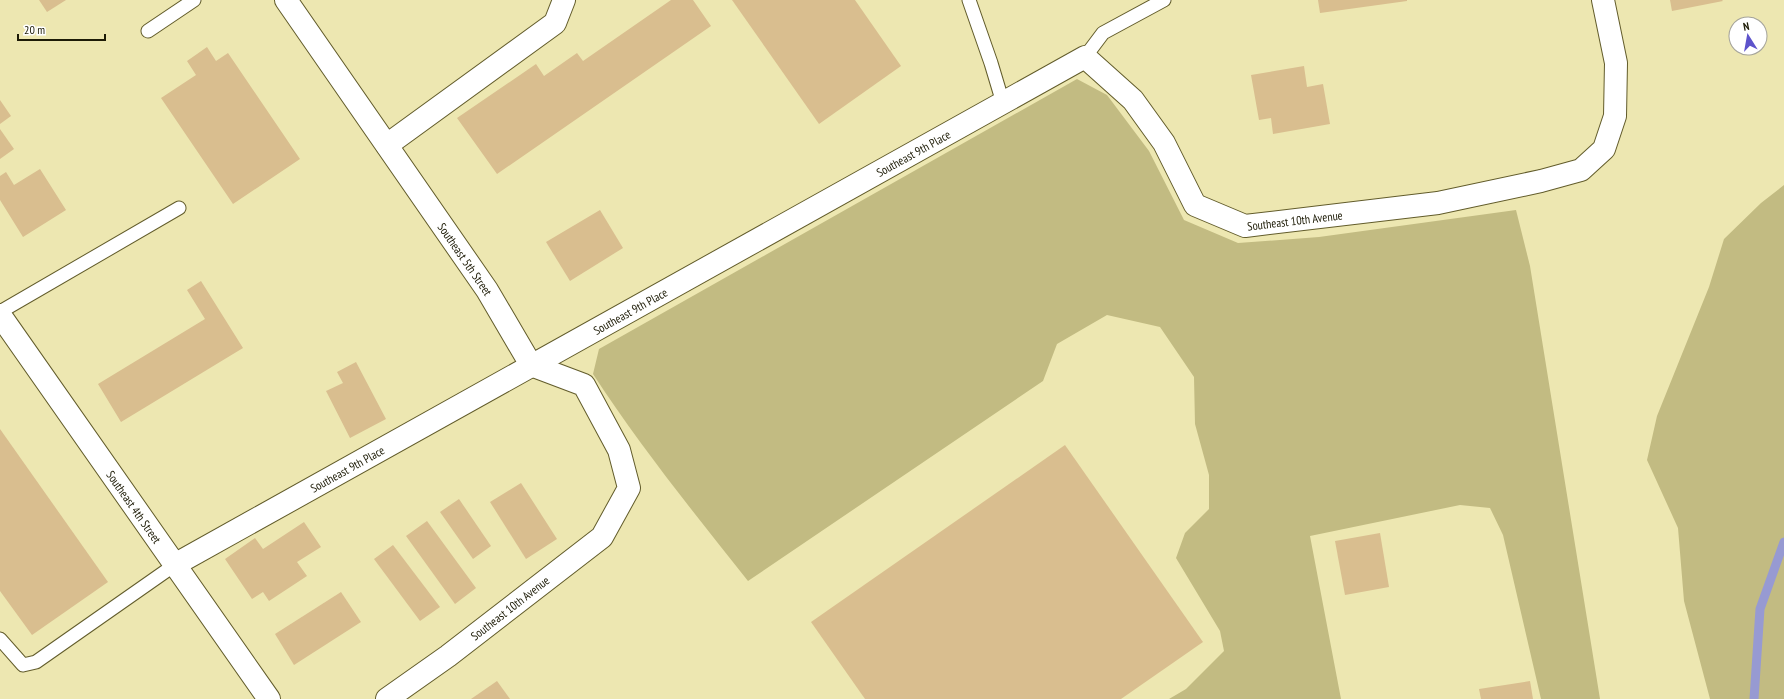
<svg xmlns="http://www.w3.org/2000/svg" width="1784" height="699" font-family="'PT Sans Narrow',sans-serif">
	<style>
		.green { fill: #c2bb82 }
		.lines { fill: none; stroke-linecap: round; stroke-linejoin: round }
		.stream { stroke: #979ad2; stroke-width: 9 }
		.building { fill: #d9be8f }
		.service-casing { stroke: #625c2b; stroke-width: 15 }
		.minor-casing { stroke: #625c2b; stroke-width: 24 }
		.tertiary-casing { stroke: #625c2b; stroke-width: 24 }
		.service { stroke: #fff; stroke-width: 13 }
		.minor { stroke: #fff; stroke-width: 22 }
		.tertiary { stroke: #fff; stroke-width: 22 }
		.labels { text-anchor: middle; dominant-baseline: central; stroke-width: 4; stroke-linejoin: round; paint-order: stroke }
		.street-label { font-size: 12px; fill: #1d1b06; stroke: #fff }
	</style>
	<rect width="100%" height="100%" fill="#ede7b1"/>
	<!-- green -->
	<g class="green">
		<path d="M1077 79 1107 95 1149 151 1184 220 1238 243 1319 237 1516 210 1530 266 1600 699H1541L1503 535 1490 508 1460 505 1310 536 1341 699H1169L1186 689 1224 651 1220 631 1176 558 1185 533 1209 509V475L1195 424 1194 377 1160 327 1107 315 1057 344 1043 381 748 581C694 513 640 446 593 374L599 349Z"/>
		<polygon points="1784,185 1784,699 1710,699 1684,601 1678,528 1647,460 1657,416 1709,287 1724,239 1761,203"/>
	</g>
	<g class="lines">
		<!-- stream -->
		<polyline class="stream" points="1754,699 1760,609 1784,542"/>
	</g>
	<!-- building -->
	<g class="building">
		<polygon points="39,0 66,0 47,12"/>
		<polygon points="671,0 693,0 711,26 497,174 457,118 536,64 544,76 577,53 583,61"/>
		<polygon points="732,0 855,0 901,66 819,124"/>
		<polygon points="1318,0 1407,0 1407,1 1320,13"/>
		<polygon points="1670,0 1722,0 1723,1 1672,11"/>
		<polygon points="207,47 216,61 228,53 300,159 233,204 161,98 196,75 187,61"/>
		<polygon points="1304,66 1307,87 1323,84 1330,124 1273,134 1271,118 1259,120 1251,75"/>
		<polygon points="0,100 11,116 0,124"/>
		<polygon points="0,129 14,149 0,159"/>
		<polygon points="40,169 66,210 23,237 0,200 0,176 6,172 14,185"/>
		<polygon points="600,210 623,248 570,281 546,242"/>
		<polygon points="201,281 243,348 121,422 98,384 205,319 187,290"/>
		<polygon points="356,362 386,419 350,438 326,391 343,383 337,372"/>
		<polygon points="0,429 108,582 32,635 0,591"/>
		<polygon points="1065,445 1203,642 1121,699 865,699 811,622"/>
		<polygon points="521,483 557,539 526,559 490,502"/>
		<polygon points="459,499 491,546 473,559 440,512"/>
		<polygon points="427,521 476,588 455,604 406,536"/>
		<polygon points="304,522 321,547 297,562 307,576 269,601 263,592 252,599 225,559 255,538 263,549"/>
		<polygon points="1380,533 1389,587 1345,595 1335,541"/>
		<polygon points="393,545 440,607 420,621 374,559"/>
		<polygon points="341,592 361,622 294,665 275,634"/>
		<polygon points="497,681 510,699 471,699"/>
		<polygon points="1530,681 1533,699 1481,699 1479,689"/>
	</g>
	<g class="lines">
		<defs>
			<g id="service">
				<polyline points="969,0 991,63 1003,103"/>
				<polyline points="148,31 194,0"/>
				<polyline points="1085,57 1103,33 1164,0"/>
				<polyline points="0,312 179,208"/>
				<polyline points="0,639 23,665 36,662 176,564"/>
			</g>
			<g id="minor">
				<path id="s1" d="M286 0 487 290 531 365 584 385 619 450 629 488 602 537 448 656 387 699"/>
				<polyline points="387,145 555,23 564,0"/>
				<path id="s2" d="M176 564 1085 57 1133 100 1164 143 1195 205 1245 226 1438 203 1541 181 1581 170 1604 149 1615 116 1616 63 1603 0"/>
			</g>
			<g id="tertiary">
				<path id="s3" d="M0 315 269 699"/>
			</g>
		</defs>
		<!-- service casing -->
		<use href="#service" class="service-casing"/>
		<!-- minor casing -->
		<use href="#minor" class="minor-casing"/>
		<!-- tertiary casing -->
		<use href="#tertiary" class="tertiary-casing"/>
		<!-- service -->
		<use href="#service" class="service"/>
		<!-- minor -->
		<use href="#minor" class="minor"/>
		<!-- tertiary -->
		<use href="#tertiary" class="tertiary"/>
	</g>
	<g class="labels">
		<!-- street labels -->
		<g class="street-label">
			<text stroke="none"><textPath href="#s2" startOffset="844">Southeast 9th Place</textPath></text>
			<text stroke="none"><textPath href="#s2" startOffset="1332">Southeast 10th Avenue</textPath></text>
			<text stroke="none"><textPath href="#s1" startOffset="315">Southeast 5th Street</textPath></text>
			<text stroke="none"><textPath href="#s2" startOffset="520">Southeast 9th Place</textPath></text>
			<text stroke="none"><textPath href="#s2" startOffset="196">Southeast 9th Place</textPath></text>
			<text stroke="none"><textPath href="#s3" startOffset="234">Southeast 4th Street</textPath></text>
			<text transform="translate(510 608) rotate(-38)">Southeast 10th Avenue</text>
		</g>
	</g>
	<!-- north arrow -->
	<g transform="translate(1748 36) rotate(349)"><circle r="19" fill="#ffffff" stroke="#a5a49b"/>
	<path d="M0-3L7 15L0 10L-7 15Z" fill="#5d53cb"/>
	<text y="-6" font-size="11" font-weight="bold" text-anchor="middle" fill="#1d1b06">N</text>
	</g>
	<!-- scale -->
	<path d="M18 34v6h87v-6" fill="none" stroke="#1d1b06" stroke-width="2"/>
	<text x="24" y="34" font-size="12" fill="#1d1b06" stroke="#ffffff" stroke-width="3" paint-order="stroke">20 m</text>
</svg>
